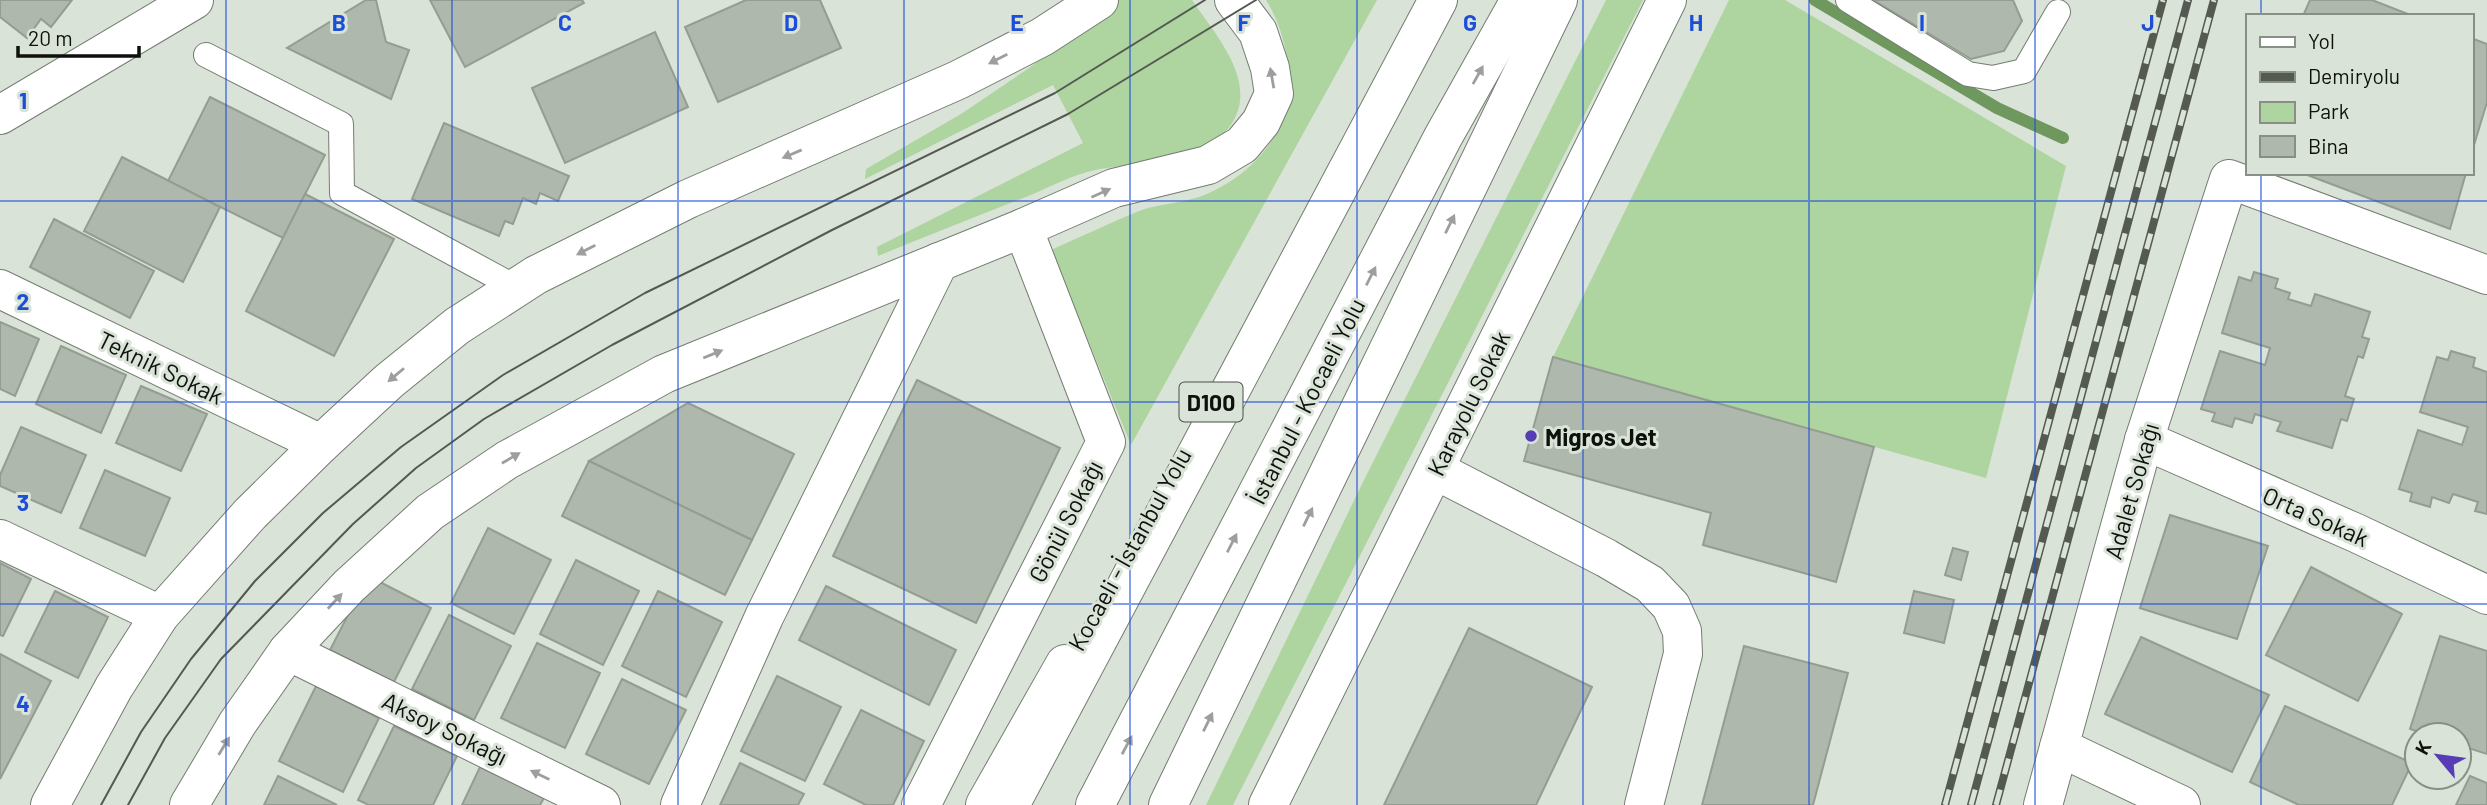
<svg xmlns="http://www.w3.org/2000/svg" width="2487" height="805" font-family="Barlow,sans-serif">
	<style>
		.green { fill: #aed59f }
		.lines { fill: none; stroke-linecap: round; stroke-linejoin: round }
		.stream { stroke: #6e985d; stroke-width: 12 }
		.building { fill: #afb8ac; stroke: #949d91; stroke-width: 2 }
		.service-casing { stroke: #747c71; stroke-width: 26 }
		.minor-casing { stroke: #747c71; stroke-width: 40 }
		.secondary-casing { stroke: #747c71; stroke-width: 40 }
		.trunk-casing { stroke: #747c71; stroke-width: 40 }
		.motorway-casing { stroke: #747c71; stroke-width: 40 }
		.service { stroke: #fff; stroke-width: 24 }
		.minor { stroke: #fff; stroke-width: 38 }
		.secondary { stroke: #fff; stroke-width: 38 }
		.trunk { stroke: #fff; stroke-width: 38 }
		.motorway { stroke: #fff; stroke-width: 38 }
		.tram { stroke: #545952; stroke-width: 2 }
		.rail-casing { stroke: #545952; stroke-width: 8 }
		.rail { stroke: #dae3d7; stroke-width: 5; stroke-dasharray: 16; stroke-linecap: butt }
		.oneway { fill: #9e9f9d }
		.grid { fill: none; stroke: #1d4ed8; stroke-width: 2; stroke-opacity: 0.55 }
		.poi-dot { fill: #563db5; stroke: #dae3d7; stroke-width: 2.5 }
		.labels { text-anchor: middle; dominant-baseline: central; stroke-width: 6; stroke-linejoin: round; paint-order: stroke }
		.shield { fill: #dae3d7; stroke: #4a4f48; stroke-width: 2 }
		.shield-label { font-size: 23px; font-weight: bold; fill: #0d100b }
		.street-label { font-size: 24px; fill: #0d100b; stroke: #dae3d7 }
		.poi-label { font-size: 24px; font-weight: bold; fill: #0d100b; stroke: #dae3d7; text-anchor: start }
		.grid-label { font-size: 23px; text-anchor: middle; font-weight: bold; fill: #1d4ed8; stroke: #dae3d7; stroke-width: 6; stroke-linejoin: round; paint-order: stroke }
	</style>
	<rect width="100%" height="100%" fill="#dae3d7"/>
	<!-- green -->
	<g class="green">
		<path d="M1118 0H1192C1214 33 1259 81 1232 123 1207 163 1138 162 1095 170 1072 175 1048 188 1026 197 977 216 927 236 878 256L877 247 1083 143 1053 85 865 179 866 169 961 114 1029 68Z"/>
		<path d="M1266 0H1377L1131 445 1051 250C1080 237 1110 223 1139 211 1161 203 1186 203 1207 194 1256 173 1296 125 1289 70 1285 44 1280 22 1266 0Z"/>
		<polygon points="1606,0 1643,0 1233,805 1206,805 1365,478"/>
		<polygon points="1729,0 1785,0 2066,166 1986,478 1553,357"/>
	</g>
	<g class="lines">
		<!-- stream -->
		<polyline class="stream" points="1815,0 1997,108 2063,138"/>
	</g>
	<!-- building -->
	<g class="building">
		<polygon points="0,0 72,0 51,27 41,19 27,38 0,17"/>
		<polygon points="366,0 376,0 386,42 409,50 391,99 287,48"/>
		<polygon points="430,0 582,0 584,3 465,67"/>
		<polygon points="746,0 820,0 841,48 718,102 685,27"/>
		<polygon points="1873,0 2013,0 2022,21 2004,51 1971,59"/>
		<polygon points="2310,0 2372,0 2413,16 2303,16"/>
		<polygon points="655,32 688,107 565,163 532,88"/>
		<polygon points="2471,38 2487,44 2487,102 2471,155"/>
		<polygon points="210,97 325,155 283,238 168,181"/>
		<polygon points="444,123 569,176 558,201 540,193 536,204 523,198 513,224 505,221 499,236 412,199"/>
		<polygon points="122,157 220,207 183,282 84,231"/>
		<polygon points="2302,173 2466,173 2450,229"/>
		<polygon points="305,194 394,239 334,356 246,311"/>
		<polygon points="54,219 154,271 130,318 30,267"/>
		<polygon points="2254,272 2278,279 2275,288 2290,293 2288,299 2311,306 2315,294 2370,312 2362,337 2369,339 2363,358 2358,356 2345,396 2354,399 2347,421 2341,419 2332,448 2277,431 2281,422 2255,414 2252,423 2235,418 2232,427 2212,421 2215,413 2201,409 2220,351 2265,365 2270,348 2222,333 2239,277 2251,281"/>
		<polygon points="0,322 39,339 15,396 0,389"/>
		<polygon points="61,346 126,375 101,433 36,404"/>
		<polygon points="2451,351 2475,358 2473,367 2487,372 2487,514 2475,511 2478,502 2453,494 2449,503 2432,497 2430,507 2410,501 2412,493 2399,489 2418,430 2462,445 2468,427 2420,412 2437,357 2448,360"/>
		<polygon points="1553,357 1874,447 1836,582 1703,545 1711,513 1524,461"/>
		<polygon points="917,380 1060,448 976,623 833,556"/>
		<polygon points="141,386 207,414 181,471 116,443"/>
		<polygon points="688,403 794,454 752,540 589,461"/>
		<polygon points="21,427 86,455 61,513 0,486 0,475"/>
		<polygon points="589,461 752,540 725,595 562,516"/>
		<polygon points="105,470 170,498 145,556 80,528"/>
		<polygon points="2170,515 2268,546 2237,639 2140,608"/>
		<polygon points="488,528 551,560 514,634 451,603"/>
		<polygon points="1953,548 1968,552 1961,580 1945,575"/>
		<polygon points="576,560 639,591 603,665 540,634"/>
		<polygon points="0,563 31,579 3,636 0,635"/>
		<polygon points="2311,567 2402,614 2358,701 2266,655"/>
		<polygon points="368,576 431,608 394,682 330,650"/>
		<polygon points="826,586 956,650 929,705 799,640"/>
		<polygon points="55,591 108,617 78,678 25,652"/>
		<polygon points="658,591 722,622 686,697 622,666"/>
		<polygon points="1914,591 1954,600 1944,643 1904,633"/>
		<polygon points="449,615 511,646 474,720 412,689"/>
		<polygon points="1469,628 1592,687 1536,805 1384,805"/>
		<polygon points="2440,636 2487,651 2487,754 2459,745 2459,735 2427,735 2410,729"/>
		<polygon points="2141,637 2269,695 2232,772 2105,714"/>
		<polygon points="537,643 600,673 565,748 501,718"/>
		<polygon points="1744,646 1848,673 1813,805 1702,805"/>
		<polygon points="0,654 51,681 0,779"/>
		<polygon points="777,676 841,707 805,781 741,751"/>
		<polygon points="622,679 686,710 649,784 586,754"/>
		<polygon points="316,686 379,718 343,792 279,761"/>
		<polygon points="2285,706 2412,763 2392,805 2299,805 2250,782"/>
		<polygon points="861,710 924,741 893,805 866,805 824,784"/>
		<polygon points="394,726 457,756 433,805 369,805 358,800"/>
		<polygon points="740,763 804,794 798,805 720,805"/>
		<polygon points="480,767 544,798 540,805 462,805"/>
		<polygon points="278,776 337,805 264,805"/>
		<polygon points="2470,776 2487,783 2487,805 2456,805"/>
	</g>
	<g class="lines">
		<defs>
			<g id="service">
				<polyline points="1848,0 1968,74 1993,78 2024,71 2058,12"/>
				<polyline points="206,55 341,124 342,193 517,288"/>
			</g>
			<g id="minor">
				<polyline points="0,289 321,444"/>
				<polyline points="2144,440 2356,533 2487,595"/>
				<polyline points="1435,470 1606,558 1650,584 1671,606 1682,631 1683,654 1644,805"/>
				<polyline points="0,539 160,615"/>
				<polyline points="288,651 601,805"/>
				<polyline points="2059,747 2181,805"/>
				<polyline points="680,805 764,617 939,262"/>
				<polyline points="921,805 1106,442 1023,228"/>
				<polyline points="2043,805 2144,440 2229,179 2487,275"/>
			</g>
			<g id="secondary">
				<polyline points="0,115 194,0"/>
				<polyline points="50,805 114,687 160,615 250,514 321,444 389,381 457,326 536,275 688,199 958,80 1042,37 1099,0"/>
				<polyline points="189,805 237,724 288,651 349,586 430,512 507,460 664,374 1023,228 1114,188 1208,165 1242,145 1261,122 1274,94 1270,68 1258,32 1234,0"/>
				<polyline points="1268,805 1667,0"/>
			</g>
			<g id="trunk">
				<polyline points="985,805 1065,664"/>
				<polyline points="1095,805 1443,137 1520,0"/>
			</g>
			<g id="motorway">
				<polyline points="1010,805 1438,0"/>
				<polyline points="1168,805 1558,0"/>
			</g>
		</defs>
		<!-- service casing -->
		<use href="#service" class="service-casing"/>
		<!-- minor casing -->
		<use href="#minor" class="minor-casing"/>
		<!-- secondary casing -->
		<use href="#secondary" class="secondary-casing"/>
		<!-- trunk casing -->
		<use href="#trunk" class="trunk-casing"/>
		<!-- motorway casing -->
		<use href="#motorway" class="motorway-casing"/>
		<!-- service -->
		<use href="#service" class="service"/>
		<!-- minor -->
		<use href="#minor" class="minor"/>
		<!-- secondary -->
		<use href="#secondary" class="secondary"/>
		<!-- trunk -->
		<use href="#trunk" class="trunk"/>
		<!-- motorway -->
		<use href="#motorway" class="motorway"/>
		<!-- tram -->
		<g class="tram">
			<polyline points="101,805 141,732 191,659 255,581 323,513 401,447 503,375 645,293 1055,93 1205,0"/>
			<polyline points="128,805 165,738 221,659 353,524 416,468 484,419 612,345 832,230 1068,114 1256,0"/>
		</g>
		<defs>
			<g id="rail">
				<polyline points="1945,805 2163,0"/>
				<polyline points="1971,805 2188,0"/>
				<polyline points="1996,805 2214,0"/>
			</g>
		</defs>
		<!-- rail casing -->
		<use href="#rail" class="rail-casing"/>
		<!-- rail -->
		<use href="#rail" class="rail"/>
	</g>
	<!-- one-way arrows -->
	<defs><path id="oneway-solid" d="M-6-.8H1V-3.2L6.5 0L1 3.2V.8H-6Z" transform="scale(1.75)"/></defs>
	<g class="oneway">
		<use href="#oneway-solid" transform="translate(998 59) rotate(153)"/>
		<use href="#oneway-solid" transform="translate(1478 75) rotate(-61)"/>
		<use href="#oneway-solid" transform="translate(1272 78) rotate(-100)"/>
		<use href="#oneway-solid" transform="translate(792 154) rotate(157)"/>
		<use href="#oneway-solid" transform="translate(1101 193) rotate(-24)"/>
		<use href="#oneway-solid" transform="translate(1450 224) rotate(-64)"/>
		<use href="#oneway-solid" transform="translate(586 250) rotate(153)"/>
		<use href="#oneway-solid" transform="translate(1371 276) rotate(-63)"/>
		<use href="#oneway-solid" transform="translate(713 354) rotate(-22)"/>
		<use href="#oneway-solid" transform="translate(396 375) rotate(140)"/>
		<use href="#oneway-solid" transform="translate(511 458) rotate(-30)"/>
		<use href="#oneway-solid" transform="translate(1308 517) rotate(-64)"/>
		<use href="#oneway-solid" transform="translate(1232 543) rotate(-63)"/>
		<use href="#oneway-solid" transform="translate(335 601) rotate(-47)"/>
		<use href="#oneway-solid" transform="translate(1208 722) rotate(-64)"/>
		<use href="#oneway-solid" transform="translate(1127 745) rotate(-62)"/>
		<use href="#oneway-solid" transform="translate(224 746) rotate(-59)"/>
		<use href="#oneway-solid" transform="translate(540 775) rotate(-154)"/>
	</g>
	<!-- grid -->
	<path class="grid" d="M226 0V805M452 0V805M678 0V805M904 0V805M1130 0V805M1357 0V805M1583 0V805M1809 0V805M2035 0V805M2261 0V16M2261 173V805M0 201H2487M0 402H2487M0 604H2487"/>
	<!-- markers -->
	<circle class="poi-dot" cx="1531" cy="436" r="7"/>
	<g class="labels">
		<!-- shield labels -->
		<rect class="shield" x="1179.5" y="382.5" width="63" height="39" rx="5"/>
		<g class="shield-label">
			<text x="1211" y="402">D100</text>
		</g>
		<!-- street labels -->
		<g class="street-label">
			<text transform="translate(161 367) rotate(26)">Teknik Sokak</text>
			<text transform="translate(1306 401) rotate(-63)">İstanbul - Kocaeli Yolu</text>
			<text transform="translate(1468 403) rotate(-64)">Karayolu Sokak</text>
			<text transform="translate(2131 491) rotate(-74)">Adalet Sokağı</text>
			<text transform="translate(2316 516) rotate(24)">Orta Sokak</text>
			<text transform="translate(1065 521) rotate(-63)">Gönül Sokağı</text>
			<text transform="translate(1129 549) rotate(-61)">Kocaeli - İstanbul Yolu</text>
			<text transform="translate(445 728) rotate(26)">Aksoy Sokağı</text>
		</g>
		<!-- poi labels -->
		<g class="poi-label">
			<text x="1545" y="436">Migros Jet</text>
		</g>
	</g>
	<g class="grid-label">
		<text x="339" y="31">B</text>
		<text x="565" y="31">C</text>
		<text x="791" y="31">D</text>
		<text x="1017" y="31">E</text>
		<text x="1244" y="31">F</text>
		<text x="1470" y="31">G</text>
		<text x="1696" y="31">H</text>
		<text x="1922" y="31">I</text>
		<text x="2148" y="31">J</text>
		<text x="23" y="109">1</text>
		<text x="23" y="310">2</text>
		<text x="23" y="511">3</text>
		<text x="23" y="712">4</text>
	</g>
	<!-- legend -->
	<rect x="2246" y="14" width="228" height="161" fill="#dae3d7" stroke="#888f85" stroke-width="2"/>
	<rect x="2260" y="37" width="35" height="10" fill="#ffffff" stroke="#888f85" stroke-width="2"/>
	<text x="2308" y="49" font-size="21" fill="#0d100b">Yol</text>
	<rect x="2260" y="72" width="35" height="10" fill="#545952" stroke="#888f85" stroke-width="2"/>
	<text x="2308" y="84" font-size="21" fill="#0d100b">Demiryolu</text>
	<rect x="2260" y="102" width="35" height="21" fill="#aed59f" stroke="#888f85" stroke-width="2"/>
	<text x="2308" y="119" font-size="21" fill="#0d100b">Park</text>
	<rect x="2260" y="136" width="35" height="21" fill="#afb8ac" stroke="#888f85" stroke-width="2"/>
	<text x="2308" y="154" font-size="21" fill="#0d100b">Bina</text>
	<!-- north arrow -->
	<g transform="translate(2438 756) rotate(299)"><circle r="33" fill="#dae3d7" stroke="#888f85" stroke-width="2"/>
	<path d="M0-5L12 26L0 18L-12 26Z" fill="#563db5"/>
	<text y="-10" font-size="19" font-weight="bold" text-anchor="middle" fill="#0d100b">K</text>
	</g>
	<!-- scale -->
	<path d="M18 46v10h121v-10" fill="none" stroke="#0d100b" stroke-width="3.5"/>
	<text x="28" y="46" font-size="21" fill="#0d100b" stroke="#dae3d7" stroke-width="5" paint-order="stroke">20 m</text>
</svg>
